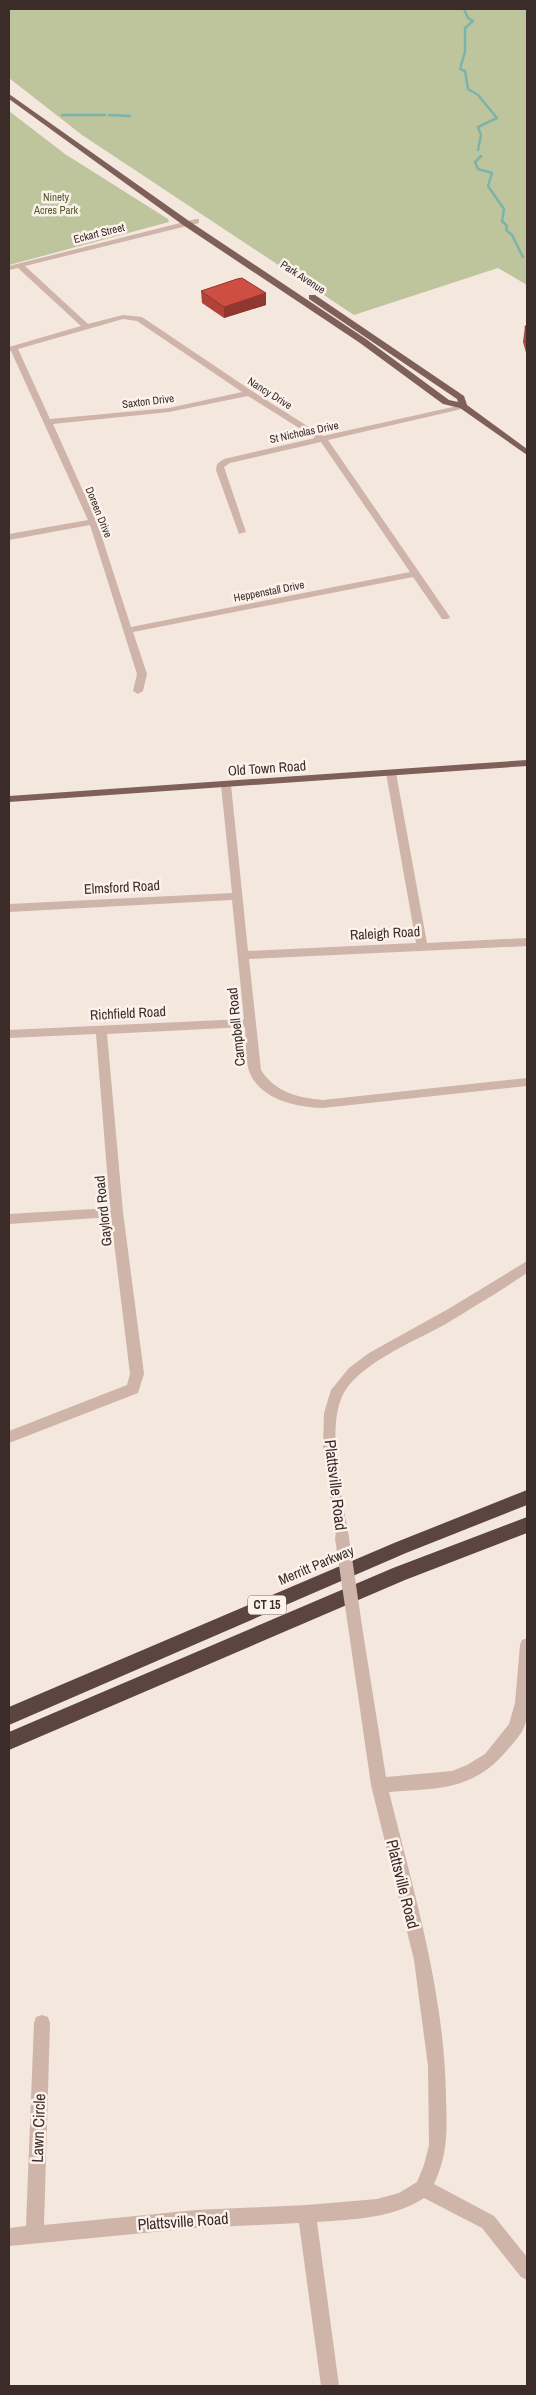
<svg xmlns="http://www.w3.org/2000/svg" width="536" height="2395" font-family="'Archivo Narrow',sans-serif">
	<style>
		.green { fill: #bec59d }
		.lines { fill: none; stroke-linecap: round; stroke-linejoin: round }
		.stream { stroke: #7bb4ad; stroke-width: 2.5 }
		.minor { fill: #ceb4a9; fill-rule: evenodd }
		.major { fill: #7e6059; fill-rule: evenodd }
		.highway { fill: #5c4440; fill-rule: evenodd }
		.minor-bridge { stroke: #ceb4a9; stroke-width: 14 }
		.wall { fill: #b1433a }
		.shaded-wall { fill: #90372f }
		.building { fill: #ce4e43; stroke: #90372f }
		.labels { text-anchor: middle; dominant-baseline: central; stroke-width: 5; stroke-linejoin: round; paint-order: stroke }
		.far-park-label { font-size: 11px; fill: #515b2b; stroke: #fbf2ec }
		.far-street-label { font-size: 11px; fill: #3b2c29; stroke: #fbf2ec }
		.shield { fill: #fbf2ec; stroke: #756764; stroke-width: 1 }
		.shield-label { font-size: 12px; font-weight: bold; fill: #3b2c29 }
		.street-label { font-size: 14px; fill: #3b2c29; stroke: #fbf2ec }
		.near-street-label { font-size: 16px; fill: #3b2c29; stroke: #fbf2ec }
	</style>
	<rect width="100%" height="100%" fill="#f4e7de"/>
	<!-- green -->
	<g class="green">
		<polygon points="9,9 527,9 527,285 498,268 354,315 82,135 9,78"/>
		<polygon points="9,111 65,154 168,219 169,222 9,265"/>
	</g>
	<g class="lines">
		<!-- stream -->
		<g class="stream">
			<polyline points="461,65 465,52 465,28 473,21 468,18 464,9"/>
			<polyline points="461,67 460,69 465,71 468,89 478,95 497,118 478,127 481,135 478,150"/>
			<polyline points="62,115 105,115"/>
			<polyline points="109,115 130,116"/>
			<polyline points="481,156 475,162 478,169 492,173 488,186 504,209 502,221 507,226 506,230 512,235 523,257"/>
		</g>
		<!-- minor -->
		<g class="minor">
			<path d="M196 219H199V223L25 266 88 324 123 315 142 317 252 391 323 436 466 404V408L328 440 450 617 448 619H442L413 577 133 632 147 674 143 691 138 694 133 691 137 674 90 525 9 540V534L88 520 11 351H9V347L81 326 18 268 9 270V266ZM123 319 137 321 242 392 169 408 50 419 18 349ZM248 396 315 438 224 459 217 464 216 470 239 534 246 532 224 467 230 463 321 442 410 572 131 627 97 522 53 424 169 412Z"/>
			<path d="M391 770 396 773 427 943 527 938V946L249 959 261 1070C275 1092 298 1098 323 1100L527 1078V1086L323 1108C296 1107 260 1100 249 1071 245 1058 246 1041 245 1027L107 1034 123 1212 144 1374 138 1393 9 1443V1431L127 1385 130 1374 111 1217 9 1224V1214L110 1208 96 1034 9 1038V1030L244 1019 232 900 9 912V904L232 893 221 785 226 782 231 785 248 951 416 943 386 773Z"/>
			<path d="M527 1261V1273C500 1291 472 1308 444 1325 415 1341 353 1366 341 1399 327 1435 343 1500 349 1538L347 1543 342 1544 337 1543 323 1448 324 1413 331 1390 349 1368 369 1353 450 1308Z"/>
			<path d="M355 1619 360 1621 362 1626 386 1777 452 1771 467 1765 485 1754 509 1724 515 1703 520 1645 522 1640 527 1638C527 1663 530 1690 527 1715 526 1729 518 1738 509 1748 474 1791 440 1788 389 1792 414 1893 445 1994 446 2099 447 2131 448 2154 434 2184L494 2216 527 2257V2280L521 2277 482 2228 424 2198C391 2219 355 2219 317 2222L339 2386H321L299 2223 196 2228 9 2246V2228L26 2226 34 2023 36 2017 42 2015 48 2017 50 2023 44 2225 196 2210 307 2205 377 2199 399 2193 417 2182 424 2165 429 2145 428 2066 414 1960 371 1785 348 1626 350 1621Z"/>
		</g>
		<!-- major -->
		<g class="major">
			<polygon points="9,94 189,221 366,339 449,400 458,402 457,399 309,299 309,295 315,295 464,396 467,405 527,449 527,455 460,408 443,404 360,343 183,225 9,99"/>
			<polygon points="527,760 527,766 9,802 9,796"/>
		</g>
		<!-- highway -->
		<g class="highway">
			<polygon points="527,1490 527,1505 406,1553 9,1725 9,1707 394,1543"/>
			<polygon points="527,1517 527,1533 405,1580 9,1750 9,1732 393,1568"/>
		</g>
		<!-- minor-bridge -->
		<polyline class="minor-bridge" points="342,1538 355,1626"/>
	</g>
	<!-- wall -->
	<g class="wall">
		<polygon points="201,291 266,293 266,305 224,318 202,303"/>
		<polygon points="525,326 527,326 527,356 523,342"/>
	</g>
	<!-- shaded-wall -->
	<polygon class="shaded-wall" points="266,293 266,305 224,318 224,307"/>
	<!-- building -->
	<g class="building">
		<polygon points="242,278 266,293 224,307 201,291 237,279"/>
		<polygon points="525,326 527,326 527,334"/>
	</g>
	<g class="labels">
		<!-- far-park labels -->
		<g class="far-park-label">
			<text x="56" y="197">Ninety<tspan x="56" dy="13">Acres Park</tspan></text>
		</g>
		<!-- far-street labels -->
		<g class="far-street-label">
			<text transform="translate(99 233) rotate(-14)">Eckart Street</text>
			<text transform="translate(303 277) rotate(33)">Park Avenue</text>
			<text transform="translate(270 393) rotate(32)">Nancy Drive</text>
			<text transform="translate(148 401) rotate(-7)">Saxton Drive</text>
			<text transform="translate(304 432) rotate(-12)">St Nicholas Drive</text>
			<text transform="translate(99 512) rotate(68)">Doreen Drive</text>
			<text transform="translate(269 591) rotate(-11)">Heppenstall Drive</text>
		</g>
		<!-- shield labels -->
		<rect class="shield" x="248" y="1595.5" width="38" height="19" rx="4"/>
		<g class="shield-label">
			<text x="267" y="1605">CT 15</text>
		</g>
		<!-- street labels -->
		<g class="street-label">
			<text transform="translate(267 768) rotate(-4)">Old Town Road</text>
			<text transform="translate(122 887) rotate(-3)">Elmsford Road</text>
			<text transform="translate(385 933) rotate(-3)">Raleigh Road</text>
			<text transform="translate(128 1013) rotate(-3)">Richfield Road</text>
			<text transform="translate(236 1027) rotate(-96)">Campbell Road</text>
			<text transform="translate(103 1211) rotate(-96)">Gaylord Road</text>
			<text transform="translate(316 1565) rotate(-23)">Merritt Parkway</text>
		</g>
		<!-- near-street labels -->
		<g class="near-street-label">
			<text transform="translate(336 1485) rotate(83)">Plattsville Road</text>
			<text transform="translate(403 1884) rotate(76)">Plattsville Road</text>
			<text transform="translate(38 2128) rotate(-88)">Lawn Circle</text>
			<text transform="translate(183 2221) rotate(-4)">Plattsville Road</text>
		</g>
	</g>
	<!-- border -->
	<rect width="536" height="2395" fill="none" stroke="#3b2c29" stroke-width="20"/>
</svg>
